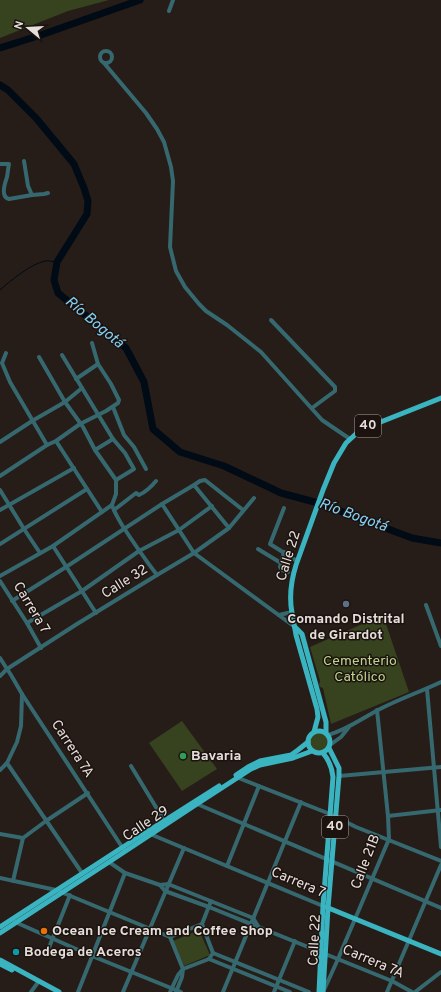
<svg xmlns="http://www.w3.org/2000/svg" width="441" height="992" font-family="Overpass,sans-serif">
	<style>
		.green { fill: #37421f }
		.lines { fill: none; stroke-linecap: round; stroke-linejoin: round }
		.stream { stroke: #000b16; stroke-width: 1 }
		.river { stroke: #000b16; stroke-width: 7 }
		.minor { stroke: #35696f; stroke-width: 4 }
		.major { stroke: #3ab4c0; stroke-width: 5 }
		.service-dot { fill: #5c6f8a; stroke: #1c130f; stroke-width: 1.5 }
		.leisure-dot { fill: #2e9e5b; stroke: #1c130f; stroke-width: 1.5 }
		.food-dot { fill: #e8710a; stroke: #1c130f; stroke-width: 1.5 }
		.culture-dot { fill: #0f9aa8; stroke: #1c130f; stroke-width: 1.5 }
		.labels { text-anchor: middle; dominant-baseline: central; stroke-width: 3; stroke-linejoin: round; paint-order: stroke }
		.shield { fill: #1c130f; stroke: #a9a19e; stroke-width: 1 }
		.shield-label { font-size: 13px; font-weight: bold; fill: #e5dedb }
		.street-label { font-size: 14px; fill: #e5dedb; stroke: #1c130f }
		.poi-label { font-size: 14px; font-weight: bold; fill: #e5dedb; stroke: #1c130f; text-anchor: start }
		.park-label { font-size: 14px; fill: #bdd48f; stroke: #1c130f }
		.water-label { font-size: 15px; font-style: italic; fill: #83d1f8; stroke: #1c130f }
	</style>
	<rect width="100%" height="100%" fill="#261c18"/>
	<!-- green -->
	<g class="green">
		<polygon points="0,0 109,0 68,11 0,38"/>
		<polygon points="383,615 409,692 331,724 323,688 320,687 319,685 320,681 310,647"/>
		<polygon points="182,721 217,769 182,791 149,743"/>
		<circle cx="319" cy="742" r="9"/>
		<polygon points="199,930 210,955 184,966 173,941"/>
	</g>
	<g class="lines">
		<!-- stream -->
		<path class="stream" d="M0 290C11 280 31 264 45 261 49 260 53 262 57 262"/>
		<!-- river -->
		<g class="river">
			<polyline points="0,48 41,35 140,0"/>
			<polyline points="0,85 8,90 36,118 74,164 84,188 88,201 87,214 57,262 54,280 58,293 126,348 144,382 153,429 180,452 224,466 281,493 322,504 412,538 441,543"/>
		</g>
		<!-- minor -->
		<g class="minor">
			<polyline points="169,11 173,0"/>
			<circle cx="106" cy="57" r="6"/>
			<polyline points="104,63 146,113 157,129 164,142 171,167 173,181 170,247 176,271 185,287 199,304 206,311 227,325 261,352 322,420 350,439"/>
			<polyline points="24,161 28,186 32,195"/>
			<path d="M0 164H9C8 168 8 172 7 177 5 183 0 197 9 199L32 195 44 194 48 193"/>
			<polyline points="271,320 335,387 335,391 312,408"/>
			<polyline points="6,353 2,363 10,382 47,445"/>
			<polyline points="62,355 113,439 125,453 134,469 116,480"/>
			<polyline points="39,357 65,402 83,427 95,450 116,480 116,494 112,505"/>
			<polyline points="76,379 98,364"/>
			<polyline points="113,407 124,435 134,447 146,469"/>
			<polyline points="56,441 102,512"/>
			<polyline points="0,442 32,421 65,402 82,388"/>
			<polyline points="95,450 113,439"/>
			<polyline points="0,476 47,445 56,441 80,424 106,411 118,403 119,400 111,384 98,364 92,343"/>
			<polyline points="194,485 229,528"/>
			<polyline points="0,490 24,529 40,553"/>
			<polyline points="162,504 194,553 295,627"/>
			<path d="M112 505C114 512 118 518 122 525 133 542 144 558 157 575"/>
			<polyline points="284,508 270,544 297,561"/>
			<polyline points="0,510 74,468"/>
			<path d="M114 510 136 493 139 495C146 492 151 487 156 481"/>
			<polyline points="0,544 87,489"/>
			<polyline points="53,546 96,613"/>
			<polyline points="258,549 281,563"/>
			<polyline points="284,552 280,567 282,570 288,572"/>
			<polyline points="0,576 53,546 112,505"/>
			<polyline points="0,581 27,623 41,648"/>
			<polyline points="12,601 66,567 162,504 194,485 200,481 205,480 243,510"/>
			<polyline points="426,605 441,646"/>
			<polyline points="279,615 292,612"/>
			<polyline points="27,623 82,591 139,551 179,530 212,506"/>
			<polyline points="0,658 11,675 22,694 124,850"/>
			<polyline points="0,676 7,669 77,624 157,575 194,553 229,528 254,498"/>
			<polyline points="427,689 441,847"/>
			<path d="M328 735C347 730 361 719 378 710 399 699 420 692 441 682"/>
			<polyline points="330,745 341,737 349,727"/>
			<polyline points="7,763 82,873"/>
			<polyline points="131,766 165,822"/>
			<polyline points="0,770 7,763 17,742 21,726 22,694"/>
			<polyline points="339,776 441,767"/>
			<polyline points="236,777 330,814 356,827 441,861"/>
			<polyline points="197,804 441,908"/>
			<polyline points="388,816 441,810"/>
			<polyline points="0,834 23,838"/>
			<polyline points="150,834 323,906"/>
			<polyline points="109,862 125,873 160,885 165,891 209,907 392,981 412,992"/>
			<polyline points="227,866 259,786"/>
			<polyline points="0,878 56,890 170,937 202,924"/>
			<polyline points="13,881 23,838 46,821 88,793"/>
			<polyline points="160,885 168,884 253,918 258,926"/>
			<polyline points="15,922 92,956 181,992"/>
			<polyline points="202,924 211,901"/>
			<polyline points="170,937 183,969 182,977 176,992"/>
			<polyline points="48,950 70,895"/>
			<polyline points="213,953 309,992"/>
			<polyline points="209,959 290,992"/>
			<polyline points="324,990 338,959 389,839 388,816 377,710"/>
			<polyline points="31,992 39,981"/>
			<polyline points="78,992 125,873"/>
			<polyline points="123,992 184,848"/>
			<polyline points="170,992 178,975 183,969 209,959 213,953 202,924"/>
			<polyline points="223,992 301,802"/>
			<polyline points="274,992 295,941"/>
			<polyline points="387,992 441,865"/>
			<polyline points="415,992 441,972"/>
		</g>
		<!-- major -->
		<g class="major">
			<polyline points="295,627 302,634 326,722 326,732"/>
			<circle cx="319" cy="742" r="11"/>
			<path d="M314 732 318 717 317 709 296 635C295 628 293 621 292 613 289 597 291 581 296 565L323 490 334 463 346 443 358 432 368 427 441 398"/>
			<polyline points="236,775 248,767 260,761 291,755 298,750 308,742"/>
			<polyline points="326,907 441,954"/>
			<polyline points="0,927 123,847 219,786"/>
			<polyline points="0,933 109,862 197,804 251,769 260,765 293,758 312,751"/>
			<polyline points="0,960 59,992"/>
			<polyline points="0,964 12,970"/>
			<path d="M319 992 323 906 333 777C332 767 329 760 323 753"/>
			<polyline points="323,992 328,908 339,776 339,768 329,748"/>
		</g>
	</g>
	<!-- markers -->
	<circle class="service-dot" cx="346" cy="604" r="4"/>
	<circle class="leisure-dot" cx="183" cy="756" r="4"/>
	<circle class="food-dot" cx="44" cy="931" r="4"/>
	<circle class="culture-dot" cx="16" cy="952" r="4"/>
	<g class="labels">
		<!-- shield labels -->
		<g class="shield">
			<rect x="355" y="415" width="26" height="22" rx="3"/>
			<rect x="322" y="816" width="26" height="22" rx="3"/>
		</g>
		<g class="shield-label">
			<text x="368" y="426">40</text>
			<text x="335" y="827">40</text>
		</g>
		<!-- street labels -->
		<g class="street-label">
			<text transform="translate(289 556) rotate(-73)">Calle 22</text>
			<text transform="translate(125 582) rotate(-32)">Calle 32</text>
			<text transform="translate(31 608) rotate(59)">Carrera 7</text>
			<text transform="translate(72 749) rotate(57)">Carrera 7A</text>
			<text transform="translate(146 824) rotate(-34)">Calle 29</text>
			<text transform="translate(366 862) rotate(-69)">Calle 21B</text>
			<text transform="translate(298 883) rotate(23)">Carrera 7</text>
			<text transform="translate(315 940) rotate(-87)">Calle 22</text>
			<text transform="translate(373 962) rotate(23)">Carrera 7A</text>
		</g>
		<!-- poi labels -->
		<g class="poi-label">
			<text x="346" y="619" text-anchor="middle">Comando Distrital<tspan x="346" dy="16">de Girardot</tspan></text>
			<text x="191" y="756">Bavaria</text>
			<text x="52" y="931">Ocean Ice Cream and Coffee Shop</text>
			<text x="24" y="952">Bodega de Aceros</text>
		</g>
		<!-- park labels -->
		<g class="park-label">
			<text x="360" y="661">Cementerio<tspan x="360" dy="16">Católico</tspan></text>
		</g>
		<!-- water labels -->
		<g class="water-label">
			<text transform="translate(94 323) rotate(40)">Río Bogotá</text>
			<text transform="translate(353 516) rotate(20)">Río Bogotá</text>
		</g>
	</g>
	<!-- north arrow -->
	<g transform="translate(28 28) rotate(288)" stroke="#1c130f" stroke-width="3" paint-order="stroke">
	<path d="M0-3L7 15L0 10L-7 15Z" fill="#e5dedb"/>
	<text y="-6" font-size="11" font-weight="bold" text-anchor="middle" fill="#e5dedb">N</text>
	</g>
</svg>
